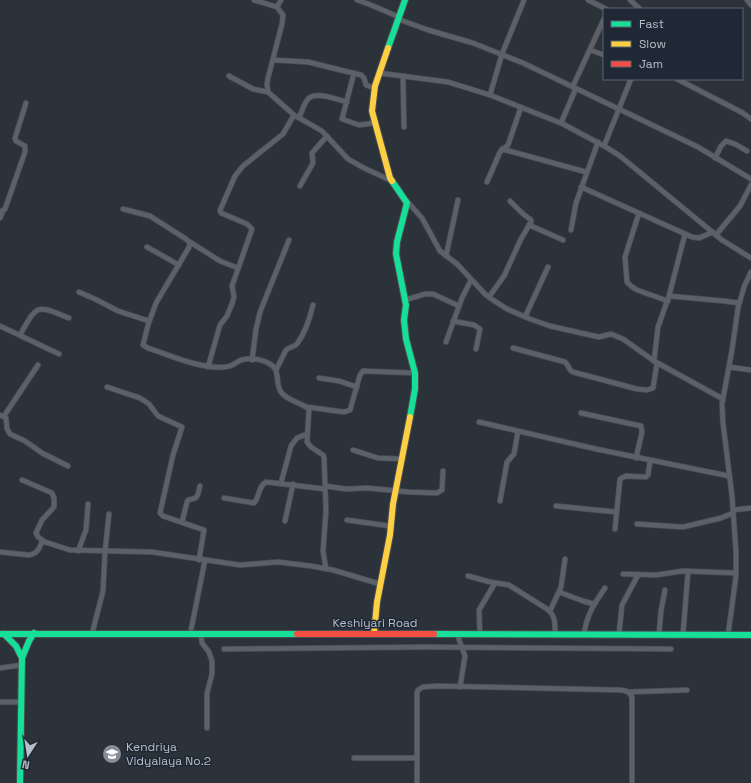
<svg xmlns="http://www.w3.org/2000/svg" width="751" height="783" font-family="'Space Grotesk',sans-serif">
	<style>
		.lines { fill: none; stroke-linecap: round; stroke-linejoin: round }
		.street-casing { stroke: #4a4e54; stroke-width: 6 }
		.fast-casing { stroke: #4a4e54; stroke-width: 8 }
		.slow-casing { stroke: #4a4e54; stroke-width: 8 }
		.jam-casing { stroke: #4a4e54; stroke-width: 8 }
		.street { stroke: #5c6068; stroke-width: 4.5 }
		.fast { stroke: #16e098; stroke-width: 6 }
		.slow { stroke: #ffcf43; stroke-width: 6 }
		.jam { stroke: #f24e42; stroke-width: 6 }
		.labels { text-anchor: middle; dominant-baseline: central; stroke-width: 3; stroke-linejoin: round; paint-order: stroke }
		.street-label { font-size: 12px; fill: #b7beca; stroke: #1f2835 }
		.poi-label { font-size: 12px; fill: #b7beca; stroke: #1f2835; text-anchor: start }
	</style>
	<rect width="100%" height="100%" fill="#2c323a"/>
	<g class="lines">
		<defs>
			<g id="street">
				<polyline points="254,0 277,7 283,15 282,24 268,78 267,84 268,92 294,115 322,131 348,159 364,168 392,181"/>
				<polyline points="357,0 371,5 399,17"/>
				<polyline points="588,0 606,9"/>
				<polyline points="630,0 640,9"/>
				<polyline points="747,0 751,5"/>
				<polyline points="277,7 281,0"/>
				<polyline points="398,19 428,30 473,43 523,63 698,147 751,179"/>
				<polyline points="590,50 604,55"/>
				<polyline points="273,60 308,62 361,75 364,78 366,85 374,88"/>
				<polyline points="354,73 342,119 359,125 374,123"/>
				<polyline points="379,73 448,82 490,95 563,124 606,147 620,156 722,240 751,258"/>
				<polyline points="229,76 253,89 268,92"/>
				<polyline points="403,76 404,127"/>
				<polyline points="677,79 743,113 751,119"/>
				<polyline points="573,86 604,19"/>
				<polyline points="490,95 502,54 524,0"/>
				<path d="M299 118C302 112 304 102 309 98 317 91 338 100 347 102"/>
				<polyline points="561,123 576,88"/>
				<polyline points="604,146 631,79"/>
				<polyline points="502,149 586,172"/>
				<polyline points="715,158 721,146 726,141 735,144 747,151"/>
				<polyline points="487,182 500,152 508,145 521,107"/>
				<polyline points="300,186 313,163 312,153 327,136"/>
				<polyline points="581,187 692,237 699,238 713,232"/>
				<polyline points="406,200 422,218 440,251 457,264 485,294 493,300 507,309 530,319 550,326 599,337 611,334 623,339 654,361 723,399"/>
				<path d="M123 209 150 216 186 239C190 242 191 244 188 249L156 303 148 325 143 345 148 348C172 356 200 369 225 367 231 367 234 364 239 361 246 357 261 359 268 363 282 369 274 382 281 392 287 401 301 402 309 409L307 442 311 447 323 455 324 457 326 511 323 551 326 569"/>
				<polyline points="0,212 5,209 25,152 25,146 16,141 15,138 26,103"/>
				<polyline points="639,213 625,257 627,282 631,286 637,290 668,301"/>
				<polyline points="0,218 3,211"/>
				<polyline points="529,225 563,240"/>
				<polyline points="571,230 576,203 598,142"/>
				<polyline points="716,235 740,206 751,185"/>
				<polyline points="190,242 220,261 238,268"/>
				<polyline points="147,247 179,265"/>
				<polyline points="446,256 458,200"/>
				<polyline points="79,292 97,300 118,311 149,321"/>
				<polyline points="669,296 724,301 739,303"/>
				<polyline points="489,297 504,276 521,239 531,222 531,220 522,213 510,201"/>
				<polyline points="405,300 425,294 433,294 459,306"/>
				<polyline points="525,317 548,267"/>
				<polyline points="453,321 474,325 480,329 476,349"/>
				<polyline points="0,326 59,354"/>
				<path d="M20 335C38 303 36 305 69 318"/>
				<polyline points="446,342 462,298 471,280"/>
				<path d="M513 348 565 362C569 365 568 370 573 372L637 389 647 390 653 388 657 363"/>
				<polyline points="252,360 256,329 260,312 289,240"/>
				<polyline points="654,361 658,327 669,296 685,234"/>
				<polyline points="208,367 220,325 227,316 232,304 234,297 232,286 252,229 247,224 221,213 220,211 221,208 235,176 243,166 283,134 294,115"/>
				<polyline points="729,367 751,370"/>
				<path d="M276 370 286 350C289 347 294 347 297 344 305 333 310 318 313 305"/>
				<polyline points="319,378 339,381 357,387"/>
				<polyline points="107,387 140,398 149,404 158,416 182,427 173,455 160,513 163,516 204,530 199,560"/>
				<polyline points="307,407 344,412 350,410 360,375 363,371 415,373"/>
				<polyline points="581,413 641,426 642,432 636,458"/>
				<polyline points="0,415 6,418 7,429 10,434 25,441 42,453 68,466"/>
				<polyline points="4,416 38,365"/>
				<polyline points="479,422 596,449 729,476"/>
				<polyline points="353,450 378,458 402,459"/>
				<polyline points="22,480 52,493 54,498 54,507 42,520 36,533 38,537 45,542"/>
				<polyline points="281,483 291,446 297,438 307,434"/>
				<polyline points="325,486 346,489 367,488 409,492 437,493 442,490 443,471"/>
				<path d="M224 498 254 503C260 497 258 486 266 482L325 489"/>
				<polyline points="500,501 507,462 514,454 518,431"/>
				<polyline points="556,506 616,512"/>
				<polyline points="733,510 751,508"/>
				<polyline points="347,520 390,526"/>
				<polyline points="285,521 293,484"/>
				<path d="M182 522 187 502 188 500C199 498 197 497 200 486"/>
				<polyline points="637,524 683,527 721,518 733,513"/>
				<polyline points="615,529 620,479 626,476 646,477 648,475 650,461"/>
				<polyline points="78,551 86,530 88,504"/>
				<path d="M0 552 29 555C37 554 39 549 42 542H45L70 550 152 552 240 565 278 562 311 566 333 570 380 584"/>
				<polyline points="623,574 656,575 683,571 736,573"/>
				<path d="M468 576 490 582 509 585 547 609C556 616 555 624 555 634"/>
				<polyline points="559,592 583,601 594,604"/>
				<polyline points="550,611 561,587 565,559"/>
				<polyline points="92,634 103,591 105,552 109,514"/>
				<polyline points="457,634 465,656 460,687"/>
				<polyline points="480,634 479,610 495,583"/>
				<path d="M584 634C587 614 594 604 605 588"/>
				<polyline points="619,634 622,605 638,575"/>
				<polyline points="659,634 661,611 665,590"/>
				<polyline points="683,634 688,572"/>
				<polyline points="190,635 205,560"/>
				<polyline points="201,635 202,643 209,652 212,661 212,674 207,693 207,728"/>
				<polyline points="728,635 736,576 736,552 732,496 723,423 722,404 732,350 738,308 744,287 751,272"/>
				<polyline points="224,649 426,647 671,649"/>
				<polyline points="0,668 22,665"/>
				<polyline points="628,692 687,690"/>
				<polyline points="0,702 21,702"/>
				<polyline points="354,758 417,758"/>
				<path d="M417 783V693L418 690 423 687 437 686 619 690C625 690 631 692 632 698V783"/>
			</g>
			<g id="fast">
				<polyline points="388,48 405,0"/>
				<polyline points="392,181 407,203 397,242 396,254 406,305 404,320 406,339 415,373 415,389 410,417"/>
				<polyline points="0,634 297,634"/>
				<polyline points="4,634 16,646 22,658"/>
				<polyline points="434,634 751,635"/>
				<polyline points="20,783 22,658 29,641 34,633"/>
			</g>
			<g id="slow">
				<polyline points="388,48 375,86 372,111 390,178 392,181"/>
				<polyline points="374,634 377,602 390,535 393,504 410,417"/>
			</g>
			<polyline id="jam" points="297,634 434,634"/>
		</defs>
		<!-- street casing -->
		<use href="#street" class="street-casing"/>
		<!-- fast casing -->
		<use href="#fast" class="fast-casing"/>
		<!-- slow casing -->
		<use href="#slow" class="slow-casing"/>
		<!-- jam casing -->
		<use href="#jam" class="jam-casing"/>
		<!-- street -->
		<use href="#street" class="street"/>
		<!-- fast -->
		<use href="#fast" class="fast"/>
		<!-- slow -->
		<use href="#slow" class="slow"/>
		<!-- jam -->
		<use href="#jam" class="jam"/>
	</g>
	<!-- icons -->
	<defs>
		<symbol id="school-disc" viewBox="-11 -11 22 22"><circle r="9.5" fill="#868d98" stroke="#1f2835"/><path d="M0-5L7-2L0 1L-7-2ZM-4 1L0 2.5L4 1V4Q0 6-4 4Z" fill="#fff"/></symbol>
	</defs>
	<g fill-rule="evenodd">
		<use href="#school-disc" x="101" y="743" width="22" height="22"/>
	</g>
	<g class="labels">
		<!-- street labels -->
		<g class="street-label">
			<text x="375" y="623">Keshiyari Road</text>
		</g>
		<!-- poi labels -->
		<g class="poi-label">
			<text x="126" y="747">Kendriya<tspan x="126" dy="14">Vidyalaya No.2</tspan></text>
		</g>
	</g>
	<!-- legend -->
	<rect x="603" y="8" width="140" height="72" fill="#1f2835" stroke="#5c6471"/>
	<rect x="611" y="21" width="20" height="6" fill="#16e098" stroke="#5c6471"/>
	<text x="639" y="28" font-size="12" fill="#b7beca">Fast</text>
	<rect x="611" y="41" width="20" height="6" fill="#ffcf43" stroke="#5c6471"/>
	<text x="639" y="48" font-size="12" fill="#b7beca">Slow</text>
	<rect x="611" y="61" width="20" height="6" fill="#f24e42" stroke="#5c6471"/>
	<text x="639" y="68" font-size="12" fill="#b7beca">Jam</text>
	<!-- north arrow -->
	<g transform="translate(28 755) rotate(192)" stroke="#1f2835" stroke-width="3" paint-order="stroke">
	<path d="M0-3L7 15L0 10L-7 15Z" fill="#b7beca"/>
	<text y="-6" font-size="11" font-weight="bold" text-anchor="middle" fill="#b7beca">N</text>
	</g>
</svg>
